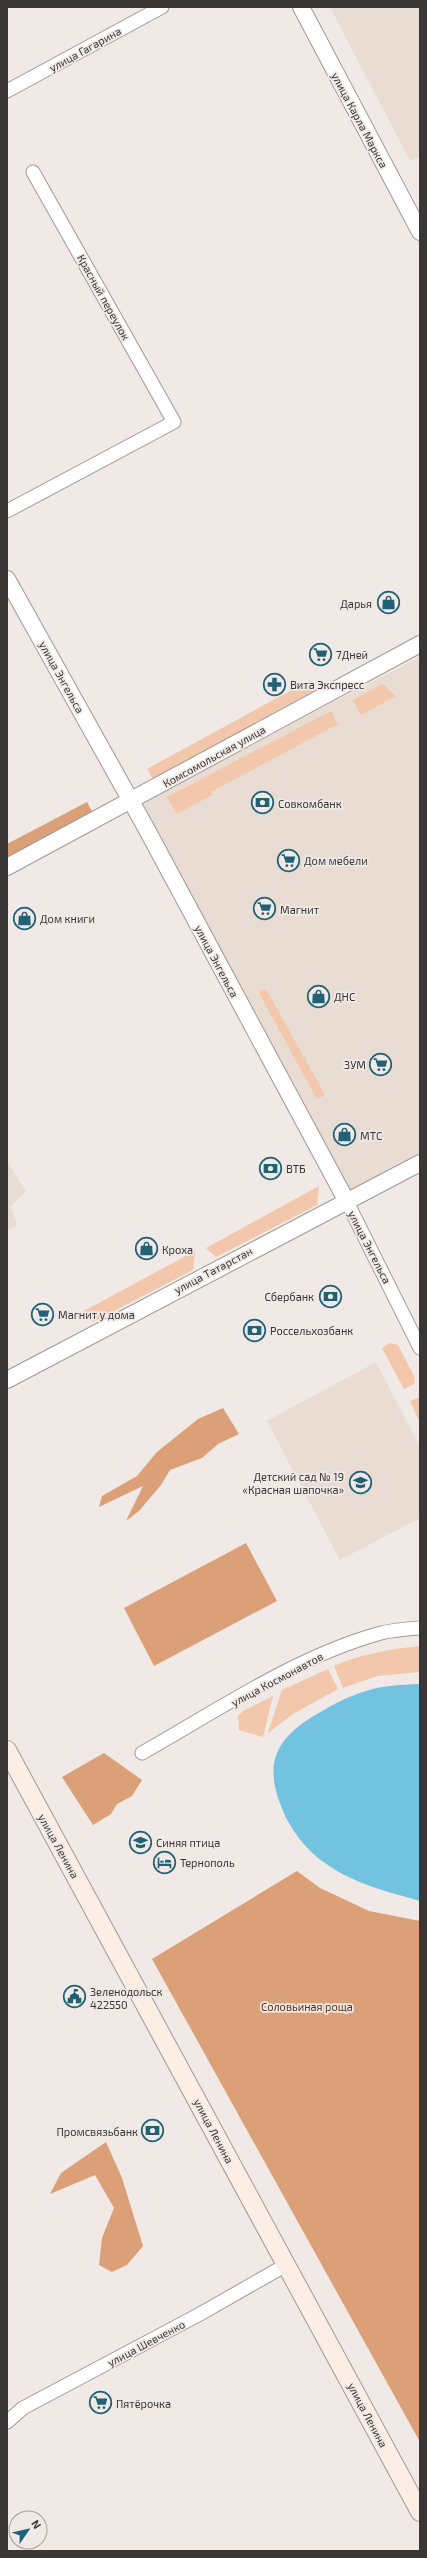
<svg xmlns="http://www.w3.org/2000/svg" width="427" height="2558" font-family="'Exo 2',sans-serif">
	<style>
		.built { fill: #e9dcd3 }
		.green { fill: #f2c7ab }
		.forest { fill: #dba077 }
		.water { fill: #72c3e0 }
		.lines { fill: none; stroke-linecap: round; stroke-linejoin: round }
		.minor-casing { stroke: #9f9995; stroke-width: 15 }
		.tertiary-casing { stroke: #9f9995; stroke-width: 18 }
		.secondary-casing { stroke: #9f9995; stroke-width: 20 }
		.minor { stroke: #fff; stroke-width: 13 }
		.tertiary { stroke: #fff; stroke-width: 16 }
		.secondary { stroke: #fceee5; stroke-width: 18 }
		.labels { text-anchor: middle; dominant-baseline: central; stroke-width: 3.5; stroke-linejoin: round; paint-order: stroke }
		.street-label { font-size: 11px; fill: #393635; stroke: #f0e9e5 }
		.poi-label { font-size: 11px; fill: #393635; stroke: #f0e9e5; text-anchor: start }
		.park-label { font-size: 11px; fill: #542d0e; stroke: #f0e9e5 }
	</style>
	<rect width="100%" height="100%" fill="#f0e9e5"/>
	<!-- built -->
	<g class="built">
		<polygon points="330,7 420,7 420,157 410,161"/>
		<polygon points="420,657 420,1155 349,1192 138,803"/>
		<polygon points="7,1161 26,1192 11,1206 17,1225 7,1230"/>
		<polygon points="376,1362 420,1447 420,1518 340,1560 267,1421"/>
	</g>
	<!-- green -->
	<g class="green">
		<polygon points="310,680 317,692 154,781 147,769"/>
		<polygon points="382,684 396,696 361,715 353,700"/>
		<polygon points="331,711 338,724 211,792 212,795 177,814 167,797"/>
		<polygon points="266,989 325,1095 317,1099 259,993"/>
		<polygon points="319,1186 317,1205 216,1257 206,1248"/>
		<polygon points="195,1251 193,1270 93,1322 82,1312"/>
		<polygon points="390,1343 398,1345 415,1378 414,1384 404,1389 382,1348"/>
		<polygon points="420,1397 420,1423 410,1401"/>
		<path d="M420 1646V1672L377 1676 343 1688 334 1666C360 1654 391 1649 420 1646Z"/>
		<polygon points="328,1669 338,1689 293,1714 268,1733 282,1690"/>
		<polygon points="273,1696 263,1737 239,1730 238,1716 243,1711"/>
	</g>
	<!-- forest -->
	<g class="forest">
		<polygon points="87,802 94,815 7,861 7,844"/>
		<polygon points="223,1408 239,1434 218,1444 202,1458 170,1470 161,1485 139,1511 126,1521 143,1486 99,1507 102,1496 137,1476 157,1452 198,1419"/>
		<polygon points="246,1543 277,1601 154,1666 124,1608"/>
		<polygon points="104,1753 142,1780 132,1796 117,1804 111,1814 93,1825 62,1777"/>
		<polygon points="297,1871 320,1888 369,1911 420,1921 420,2442 152,1959"/>
		<polygon points="106,2142 122,2178 143,2246 127,2265 112,2272 99,2265 102,2238 114,2208 95,2175 50,2194 61,2173"/>
	</g>
	<!-- water -->
	<path class="water" d="M420 1684V1901C388 1892 352 1883 325 1863 306 1850 289 1828 281 1806 263 1761 278 1737 317 1714 332 1705 349 1696 366 1691 383 1685 402 1685 420 1684Z"/>
	<g class="lines">
		<defs>
			<g id="minor">
				<polyline points="7,91 162,7"/>
				<polyline points="7,511 174,422 33,172"/>
				<polyline points="346,1200 420,1348"/>
				<path d="M142 1753C218 1710 297 1656 381 1633 393 1630 407 1629 420 1628"/>
				<polyline points="7,2422 23,2408 200,2314 286,2265"/>
			</g>
			<g id="tertiary">
				<polyline points="301,7 420,232"/>
				<polyline points="7,579 146,828 346,1200"/>
				<polyline points="7,867 420,644"/>
				<polyline points="7,1380 420,1163"/>
			</g>
			<polyline id="secondary" points="7,1750 420,2512"/>
		</defs>
		<!-- minor casing -->
		<use href="#minor" class="minor-casing"/>
		<!-- tertiary casing -->
		<use href="#tertiary" class="tertiary-casing"/>
		<!-- secondary casing -->
		<use href="#secondary" class="secondary-casing"/>
		<!-- minor -->
		<use href="#minor" class="minor"/>
		<!-- tertiary -->
		<use href="#tertiary" class="tertiary"/>
		<!-- secondary -->
		<use href="#secondary" class="secondary"/>
	</g>
	<!-- icons -->
	<defs>
		<symbol id="shop-ring" viewBox="-11 -11 22 22"><circle r="9.5" fill="#f0e9e5" stroke="#216176" stroke-width="1.5"/><path d="M-5-2.5h2.3a2.7 3.5 0 0 1 5.4 0H5L5.5 6h-11ZM-1.5-2.5h3a1.5 2.3 0 0 0-3 0Z" fill="#216176"/></symbol>
		<symbol id="supermarket-ring" viewBox="-11 -11 22 22"><circle r="9.5" fill="#f0e9e5" stroke="#216176" stroke-width="1.5"/><path d="M-6-5.5h2.5l.6 2H6L4.5 2H-2.5L-4.4-4H-6ZM-1.5 3.2a1.3 1.3 0 1 0 .1 0ZM3 3.2a1.3 1.3 0 1 0 .1 0Z" fill="#216176"/></symbol>
		<symbol id="pharmacy-ring" viewBox="-11 -11 22 22"><circle r="9.5" fill="#f0e9e5" stroke="#216176" stroke-width="1.5"/><path d="M-2-6h4v4h4v4h-4v4h-4v-4h-4v-4h4Z" fill="#216176"/></symbol>
		<symbol id="bank-ring" viewBox="-11 -11 22 22"><circle r="9.5" fill="#f0e9e5" stroke="#216176" stroke-width="1.5"/><path d="M-6-4H6V4H-6ZM0-2.3a2.3 2.3 0 1 0 0 4.6a2.3 2.3 0 1 0 0-4.6Z" fill="#216176"/></symbol>
		<symbol id="school-ring" viewBox="-11 -11 22 22"><circle r="9.5" fill="#f0e9e5" stroke="#216176" stroke-width="1.5"/><path d="M0-5L7-2L0 1L-7-2ZM-4 1L0 2.5L4 1V4Q0 6-4 4Z" fill="#216176"/></symbol>
		<symbol id="hotel-ring" viewBox="-11 -11 22 22"><circle r="9.5" fill="#f0e9e5" stroke="#216176" stroke-width="1.5"/><path d="M-6-4.5h1.5V1H6V5H4.5V3h-9V5H-6ZM-4 0a1.8 1.8 0 1 1 3.6 0ZM.5 0V-2.5h3Q6-2.5 6 0Z" fill="#216176"/></symbol>
		<symbol id="civic-ring" viewBox="-11 -11 22 22"><circle r="9.5" fill="#f0e9e5" stroke="#216176" stroke-width="1.5"/><path d="M-.6-6.5H3V-4.5H.6V-3L4-1V1h2V6H-6V1h2V-1L-.6-3ZM-1.2 2.5V6h2.4V2.5Z" fill="#216176"/></symbol>
	</defs>
	<g fill-rule="evenodd">
		<use href="#shop-ring" x="376" y="590" width="25" height="25"/>
		<use href="#supermarket-ring" x="308" y="642" width="25" height="25"/>
		<use href="#pharmacy-ring" x="262" y="672" width="25" height="25"/>
		<use href="#bank-ring" x="250" y="790" width="25" height="25"/>
		<use href="#supermarket-ring" x="276" y="848" width="25" height="25"/>
		<use href="#supermarket-ring" x="252" y="896" width="25" height="25"/>
		<use href="#shop-ring" x="12" y="906" width="25" height="25"/>
		<use href="#shop-ring" x="306" y="984" width="25" height="25"/>
		<use href="#supermarket-ring" x="368" y="1052" width="25" height="25"/>
		<use href="#shop-ring" x="332" y="1122" width="25" height="25"/>
		<use href="#bank-ring" x="258" y="1156" width="25" height="25"/>
		<use href="#shop-ring" x="134" y="1236" width="25" height="25"/>
		<use href="#bank-ring" x="318" y="1284" width="25" height="25"/>
		<use href="#supermarket-ring" x="30" y="1302" width="25" height="25"/>
		<use href="#bank-ring" x="242" y="1318" width="25" height="25"/>
		<use href="#school-ring" x="348" y="1470" width="25" height="25"/>
		<use href="#school-ring" x="128" y="1830" width="25" height="25"/>
		<use href="#hotel-ring" x="152" y="1850" width="25" height="25"/>
		<use href="#civic-ring" x="62" y="1984" width="25" height="25"/>
		<use href="#bank-ring" x="140" y="2118" width="25" height="25"/>
		<use href="#supermarket-ring" x="88" y="2390" width="25" height="25"/>
	</g>
	<g class="labels">
		<!-- street labels -->
		<g class="street-label">
			<text transform="translate(85 49) rotate(-29)">улица Гагарина</text>
			<text transform="translate(360 120) rotate(62)">улица Карла Маркса</text>
			<text transform="translate(104 297) rotate(61)">Красный переулок</text>
			<text transform="translate(62 677) rotate(61)">улица Энгельса</text>
			<text transform="translate(214 756) rotate(-29)">Комсомольская улица</text>
			<text transform="translate(217 961) rotate(62)">улица Энгельса</text>
			<text transform="translate(370 1247) rotate(63)">улица Энгельса</text>
			<text transform="translate(213 1270) rotate(-28)">улица Татарстан</text>
			<text transform="translate(277 1679) rotate(-28)">улица Космонавтов</text>
			<text transform="translate(59 1846) rotate(61)">улица Ленина</text>
			<text transform="translate(214 2131) rotate(62)">улица Ленина</text>
			<text transform="translate(146 2343) rotate(-28)">улица Шевченко</text>
			<text transform="translate(368 2415) rotate(62)">улица Ленина</text>
		</g>
		<!-- poi labels -->
		<g class="poi-label">
			<text x="372" y="603" text-anchor="end">Дарья</text>
			<text x="336" y="654">7Дней</text>
			<text x="290" y="684">Вита Экспресс</text>
			<text x="278" y="803">Совкомбанк</text>
			<text x="304" y="860">Дом мебели</text>
			<text x="280" y="909">Магнит</text>
			<text x="40" y="918">Дом книги</text>
			<text x="334" y="996">ДНС</text>
			<text x="366" y="1064" text-anchor="end">ЗУМ</text>
			<text x="360" y="1135">МТС</text>
			<text x="286" y="1168">ВТБ</text>
			<text x="162" y="1249">Кроха</text>
			<text x="314" y="1296" text-anchor="end">Сбербанк</text>
			<text x="58" y="1314">Магнит у дома</text>
			<text x="270" y="1330">Россельхозбанк</text>
			<text x="344" y="1476" text-anchor="end">Детский сад № 19<tspan x="344" dy="13">«Красная шапочка»</tspan></text>
			<text x="156" y="1842">Синяя птица</text>
			<text x="180" y="1862">Тернополь</text>
			<text x="90" y="1991">Зеленодольск<tspan x="90" dy="13">422550</tspan></text>
			<text x="138" y="2131" text-anchor="end">Промсвязьбанк</text>
			<text x="116" y="2403">Пятёрочка</text>
		</g>
		<!-- park labels -->
		<g class="park-label">
			<text x="307" y="2006">Соловьиная роща</text>
		</g>
	</g>
	<!-- border -->
	<rect width="427" height="2558" fill="none" stroke="#393635" stroke-width="16"/>
	<!-- north arrow -->
	<g transform="translate(28 2530) rotate(56)"><circle r="19" fill="#f0e9e5" stroke="#a7a19f"/>
	<path d="M0-3L7 15L0 10L-7 15Z" fill="#216176"/>
	<text y="-6" font-size="11" font-weight="bold" text-anchor="middle" fill="#393635">N</text>
	</g>
</svg>
